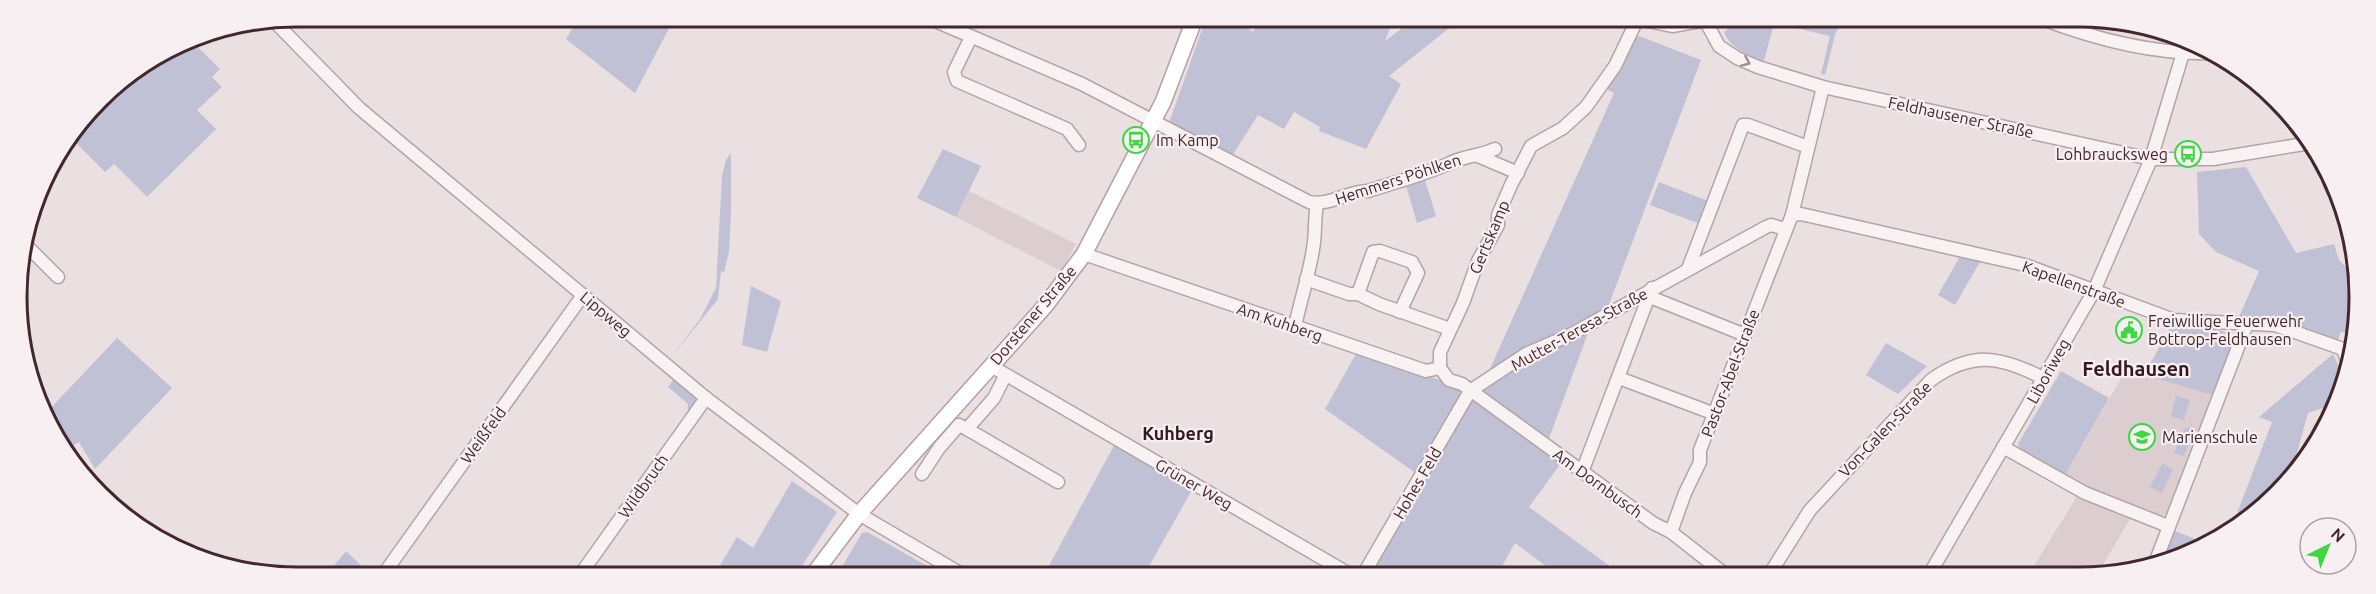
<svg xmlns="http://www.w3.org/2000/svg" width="2376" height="594" font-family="Ubuntu,sans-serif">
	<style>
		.built { fill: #dccdd0 }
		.green { fill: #c0c1d4 }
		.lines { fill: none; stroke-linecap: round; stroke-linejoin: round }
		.minor-casing { stroke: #b4a4a7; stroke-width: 15 }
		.major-casing { stroke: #b69ea3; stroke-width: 18 }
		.minor { stroke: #f8f2f3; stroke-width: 12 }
		.major { stroke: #fff; stroke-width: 15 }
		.oneway { stroke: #9d8c90 }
		.labels { text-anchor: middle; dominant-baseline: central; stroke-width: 4.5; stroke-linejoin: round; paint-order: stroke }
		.street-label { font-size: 16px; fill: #42272c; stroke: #f7eff1 }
		.poi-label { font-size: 16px; fill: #42272c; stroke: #f7eff1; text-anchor: start }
		.neighbourhood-label { font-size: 18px; font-weight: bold; fill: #33191d; stroke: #f7eff1 }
		.quarter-label { font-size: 20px; font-weight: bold; fill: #33191d; stroke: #f7eff1 }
		.rim { fill: none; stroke: #42272c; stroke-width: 3 }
	</style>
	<rect width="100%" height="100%" fill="#eadfe1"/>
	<!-- built -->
	<g class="built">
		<polygon points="969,191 1076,244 1061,271 956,217"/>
		<polygon points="2126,370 2213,395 2167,514 2160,517 2091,490 2065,475"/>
		<polygon points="2078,495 2131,517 2097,575 2029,574"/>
	</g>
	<!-- green -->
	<g class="green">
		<polygon points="579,17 675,17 635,93 566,39"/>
		<polygon points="1206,18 1236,18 1253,32 1261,18 1394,18 1385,41 1416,18 1462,18 1389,76 1401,84 1366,149 1319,131 1320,127 1294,112 1284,129 1258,115 1232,156 1169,123"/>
		<path d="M1744 18 1843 19 1835 35 1825 75 1821 74 1830 36 1774 23 1764 61C1749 56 1730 48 1724 32Z"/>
		<polygon points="1639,36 1701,60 1608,307 1489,371 1614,93 1605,88 1634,38"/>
		<polygon points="189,38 220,69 212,77 222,87 197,110 216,129 147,197 114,164 105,172 72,139 112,86"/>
		<polygon points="943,149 981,166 956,217 917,198"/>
		<polygon points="731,153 731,211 729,252 724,272 721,271 718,299 669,360 700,319 716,288 722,176 726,160"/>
		<polygon points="2246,167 2296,253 2334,244 2339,260 2353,274 2356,339 2351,340 2351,333 2341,332 2338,340 2281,321 2239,317 2259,271 2216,252 2199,234 2197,172"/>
		<polygon points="1424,177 1436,216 1417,223 1405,182"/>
		<polygon points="1659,182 1708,201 1700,224 1650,205"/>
		<polygon points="1961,255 1981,260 1955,305 1938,295"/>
		<polygon points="751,286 781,301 767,352 742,345"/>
		<polygon points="1591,325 1548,441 1483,392 1483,384"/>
		<path d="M2171 326C2190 329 2224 322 2234 341L2213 395 2144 375Z"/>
		<polygon points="117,338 172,388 95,469 79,442 72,446 48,411"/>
		<polygon points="1886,343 1927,366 1898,394 1866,375"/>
		<polygon points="1357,352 1460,387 1461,399 1417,474 1325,409"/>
		<polygon points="2333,354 2344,377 2336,404 2308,413 2290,478 2277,496 2231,529 2272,422 2259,417"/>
		<polygon points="2061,371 2109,398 2065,475 2021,451 2018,444"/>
		<polygon points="673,380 695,396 696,403 688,413 688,404 668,387"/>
		<polygon points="2176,396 2190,400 2184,420 2171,416"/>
		<polygon points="1469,400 1474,400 1561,463 1529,507 1622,575 1558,575 1515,543 1497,575 1368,575"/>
		<polygon points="2191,428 2193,432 2184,456 2174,453 2184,429"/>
		<polygon points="1116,442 1193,488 1144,575 1044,575"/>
		<polygon points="2162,464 2173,469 2162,493 2150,487"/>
		<polygon points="792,481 837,512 796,575 714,575 737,537 753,548"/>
		<polygon points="2172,530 2209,544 2159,562"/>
		<polygon points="867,532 943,575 837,575 862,533"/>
		<polygon points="346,551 371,575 332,575 329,572"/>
	</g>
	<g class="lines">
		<defs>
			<g id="minor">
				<path d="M926 17 1082 84 1309 202C1330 206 1348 191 1368 191 1396 182 1424 175 1450 163 1464 156 1480 156 1495 149"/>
				<polyline points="1634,18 1672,26 1712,19"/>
				<path d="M2042 19C2098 40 2156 55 2217 53"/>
				<polyline points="274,21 359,108 706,398 859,514 963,575"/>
				<polyline points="1706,22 1719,46 1737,58 1758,67 1823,87 2151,159 2213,159 2310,143"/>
				<polyline points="971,37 954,72 957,81 1067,129 1079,145"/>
				<polyline points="1478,156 1518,173"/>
				<polyline points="1792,215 1801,214 2025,265 2174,320 2275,325 2343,349 2353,346"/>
				<polyline points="26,245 58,277"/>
				<polyline points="1084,254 1426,371 1440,368 1449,380 1462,384 1653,523 1671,532 1726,575"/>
				<polyline points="1688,269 1743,125 1748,125 1808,147"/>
				<polyline points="1306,279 1349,294 1358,294 1379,304 1450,329"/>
				<polyline points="1358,294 1373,252 1380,251 1412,262 1418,273 1400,312"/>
				<polyline points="1650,297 1745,335"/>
				<path d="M1295 327C1300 301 1309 276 1313 249 1316 234 1314 220 1317 204"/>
				<polyline points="2343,349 2348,364"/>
				<polyline points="991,366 1351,575"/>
				<polyline points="1440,368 1440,352 1463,303 1478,261 1498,225 1498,215 1511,185 1531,146 1563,128 1586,107 1615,66 1638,18"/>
				<polyline points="1619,378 1715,414"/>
				<polyline points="967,429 1058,482"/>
				<polyline points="2003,447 2085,493 2168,526"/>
				<polyline points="1582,472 1652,288"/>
				<polyline points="922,474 939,448 959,425 967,429 994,398 1005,376"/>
				<polyline points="1671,532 1685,493 1700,462 1700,450 1792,215 1823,87"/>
				<polyline points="2155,563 2247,324"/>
				<polyline points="383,575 583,295"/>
				<polyline points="580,575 706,398"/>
				<polyline points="1363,575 1470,391 1526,354 1570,335 1766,227 1771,225 1785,229"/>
				<path d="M1769 575 1810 510 1931 380C1972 351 2000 356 2043 378"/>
				<polyline points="1929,575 2094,291 2151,159 2186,43"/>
			</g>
			<polyline id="major" points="813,575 859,514 1045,306 1084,254 1163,102 1195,18"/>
		</defs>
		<!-- minor casing -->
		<use href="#minor" class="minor-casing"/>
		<!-- major casing -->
		<use href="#major" class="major-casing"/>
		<!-- minor -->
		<use href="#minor" class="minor"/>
		<!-- major -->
		<use href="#major" class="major"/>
	</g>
	<!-- one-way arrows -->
	<defs><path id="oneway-chevron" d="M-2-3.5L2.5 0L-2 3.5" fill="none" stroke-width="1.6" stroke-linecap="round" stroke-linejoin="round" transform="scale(1.5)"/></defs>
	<use class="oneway" href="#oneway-chevron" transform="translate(1746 62) rotate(24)"/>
	<!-- icons -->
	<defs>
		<symbol id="bus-ring" viewBox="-11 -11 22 22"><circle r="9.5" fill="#f7eff1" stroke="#3cd742" stroke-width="1.5"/><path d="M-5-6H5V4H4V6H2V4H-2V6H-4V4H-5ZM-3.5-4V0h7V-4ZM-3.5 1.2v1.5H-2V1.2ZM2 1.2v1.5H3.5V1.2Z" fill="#3cd742"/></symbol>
		<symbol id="civic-ring" viewBox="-11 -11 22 22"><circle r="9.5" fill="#f7eff1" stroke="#3cd742" stroke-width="1.5"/><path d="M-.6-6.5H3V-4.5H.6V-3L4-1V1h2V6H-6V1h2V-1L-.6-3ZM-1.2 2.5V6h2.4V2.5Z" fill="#3cd742"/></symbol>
		<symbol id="school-ring" viewBox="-11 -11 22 22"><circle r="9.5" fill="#f7eff1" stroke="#3cd742" stroke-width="1.5"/><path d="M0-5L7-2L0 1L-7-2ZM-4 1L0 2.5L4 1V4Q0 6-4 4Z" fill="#3cd742"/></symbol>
	</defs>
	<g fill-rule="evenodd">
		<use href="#bus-ring" x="1121" y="125" width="30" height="30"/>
		<use href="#bus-ring" x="2173" y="139" width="30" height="30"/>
		<use href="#civic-ring" x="2114" y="315" width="30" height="30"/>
		<use href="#school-ring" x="2127" y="422" width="30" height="30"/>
	</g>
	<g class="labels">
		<!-- street labels -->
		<g class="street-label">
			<text transform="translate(1961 117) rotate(12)">Feldhausener Straße</text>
			<text transform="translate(1398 179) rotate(-18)">Hemmers Pöhlken</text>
			<text transform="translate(1489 237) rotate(-67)">Gertskamp</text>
			<text transform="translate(2074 284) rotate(20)">Kapellenstraße</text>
			<text transform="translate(606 314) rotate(40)">Lippweg</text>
			<text transform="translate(1033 315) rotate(-50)">Dorstener Straße</text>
			<text transform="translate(1280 322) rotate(19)">Am Kuhberg</text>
			<text transform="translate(1579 329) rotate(-29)">Mutter-Teresa-Straße</text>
			<text transform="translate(2048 371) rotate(-61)">Liboriweg</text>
			<text transform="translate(1730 373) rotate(-69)">Pastor-Abel-Straße</text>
			<text transform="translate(1885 429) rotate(-46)">Von-Galen-Straße</text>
			<text transform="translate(483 435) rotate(-54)">Weißfeld</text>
			<text transform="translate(1417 483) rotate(-60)">Hohes Feld</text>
			<text transform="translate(1598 483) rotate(36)">Am Dornbusch</text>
			<text transform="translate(1194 484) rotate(30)">Grüner Weg</text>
			<text transform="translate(643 486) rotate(-55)">Wildbruch</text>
		</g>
		<!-- poi labels -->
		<g class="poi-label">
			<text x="1156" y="140">Im Kamp</text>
			<text x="2168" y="154" text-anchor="end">Lohbraucksweg</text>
			<text x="2148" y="321">Freiwillige Feuerwehr<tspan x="2148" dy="18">Bottrop-Feldhausen</tspan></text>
			<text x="2162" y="437">Marienschule</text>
		</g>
		<!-- neighbourhood labels -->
		<g class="neighbourhood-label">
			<text x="1178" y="433">Kuhberg</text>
		</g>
		<!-- quarter labels -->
		<g class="quarter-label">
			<text x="2136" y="368">Feldhausen</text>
		</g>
	</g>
	<!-- crop -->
	<path d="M0 0H2376V594H0ZM297 27H2079A270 270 0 0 1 2349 297V297A270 270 0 0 1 2079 567H297A270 270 0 0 1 27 297V297A270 270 0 0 1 297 27Z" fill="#f7eff1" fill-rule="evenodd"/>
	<path class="rim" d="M297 27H2079A270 270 0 0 1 2349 297V297A270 270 0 0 1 2079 567H297A270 270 0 0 1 27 297V297A270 270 0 0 1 297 27Z"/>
	<!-- north arrow -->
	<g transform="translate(2328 546) rotate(43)"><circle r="28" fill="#f7eff1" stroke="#af9fa2" stroke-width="1.5"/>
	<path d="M0-4.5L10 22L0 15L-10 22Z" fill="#3cd742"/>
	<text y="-9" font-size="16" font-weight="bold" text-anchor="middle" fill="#42272c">N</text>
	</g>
</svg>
